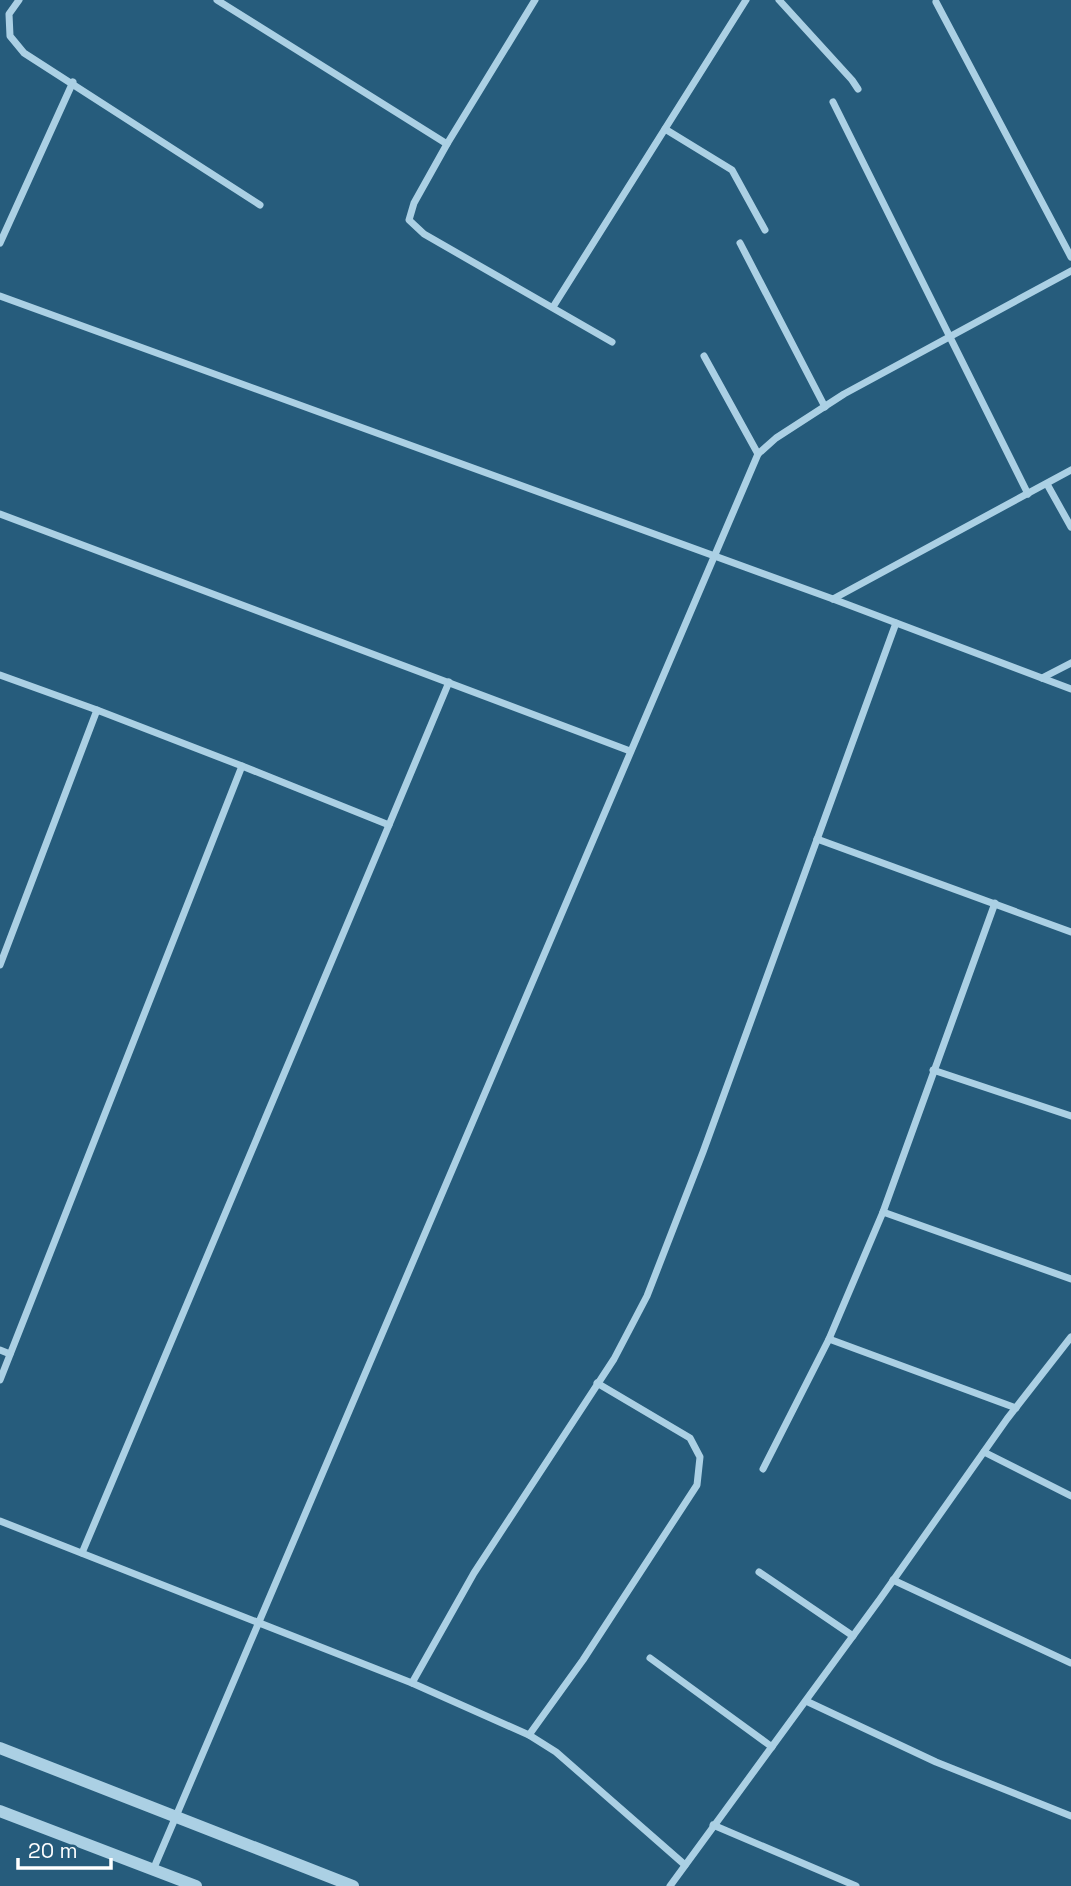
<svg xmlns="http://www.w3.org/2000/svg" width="1071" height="1886" font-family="'Space Grotesk',sans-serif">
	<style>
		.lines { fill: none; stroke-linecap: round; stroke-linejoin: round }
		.minor { stroke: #abd0e4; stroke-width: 7 }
		.tertiary { stroke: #abd0e4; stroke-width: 12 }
	</style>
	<rect width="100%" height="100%" fill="#265c7c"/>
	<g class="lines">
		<!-- minor -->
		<g class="minor">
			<polyline points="19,0 9,14 10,36 24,53 260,205"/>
			<polyline points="217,0 447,144"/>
			<polyline points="535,0 447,144 414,203 409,220 424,234 612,342"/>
			<polyline points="779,0 852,80 858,89"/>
			<polyline points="936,2 1071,257"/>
			<polyline points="833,102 1028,494"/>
			<polyline points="665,129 732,170 765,230"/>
			<polyline points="0,243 73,82"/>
			<polyline points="740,243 825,407"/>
			<polyline points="0,296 833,599 1071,689"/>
			<polyline points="553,307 746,0"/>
			<polyline points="704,356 758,454"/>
			<polyline points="1047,484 1071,527"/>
			<polyline points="0,514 630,751"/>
			<polyline points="833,599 1071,470"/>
			<polyline points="0,675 97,710"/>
			<polyline points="1042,678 1071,663"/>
			<polyline points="242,766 389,825 449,682"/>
			<polyline points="817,839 1071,932"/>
			<polyline points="0,965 97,710 242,766 0,1380"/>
			<polyline points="933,1070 1071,1116"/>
			<polyline points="883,1212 1071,1279"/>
			<polyline points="829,1339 883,1212 995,903"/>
			<polyline points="0,1350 10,1354"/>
			<polyline points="984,1452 1071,1496"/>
			<polyline points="763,1469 829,1339 1016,1408"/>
			<polyline points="0,1521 412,1683 529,1735 556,1752 685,1865"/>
			<polyline points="82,1553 389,825"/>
			<polyline points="759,1572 853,1636"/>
			<polyline points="893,1580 1071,1663"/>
			<polyline points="650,1658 772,1747"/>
			<polyline points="412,1683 474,1573 614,1359 647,1296 703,1152 896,623"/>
			<polyline points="806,1701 936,1762 1071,1816"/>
			<polyline points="529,1735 583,1660 697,1485 700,1457 690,1438 597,1383"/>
			<polyline points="713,1825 856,1886"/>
			<polyline points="153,1870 758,454 776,438 844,394 1071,271"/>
			<polyline points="670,1886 880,1599 1007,1419 1071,1337"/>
		</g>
		<!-- tertiary -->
		<g class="tertiary">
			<polyline points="0,1748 353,1886"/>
			<polyline points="0,1811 196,1886"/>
		</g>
	</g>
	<!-- scale -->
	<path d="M18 1858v10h93v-10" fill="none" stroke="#ffffff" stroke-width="3.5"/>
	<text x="28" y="1858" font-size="21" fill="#ffffff" stroke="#265c7c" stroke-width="5" paint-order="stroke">20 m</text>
</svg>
